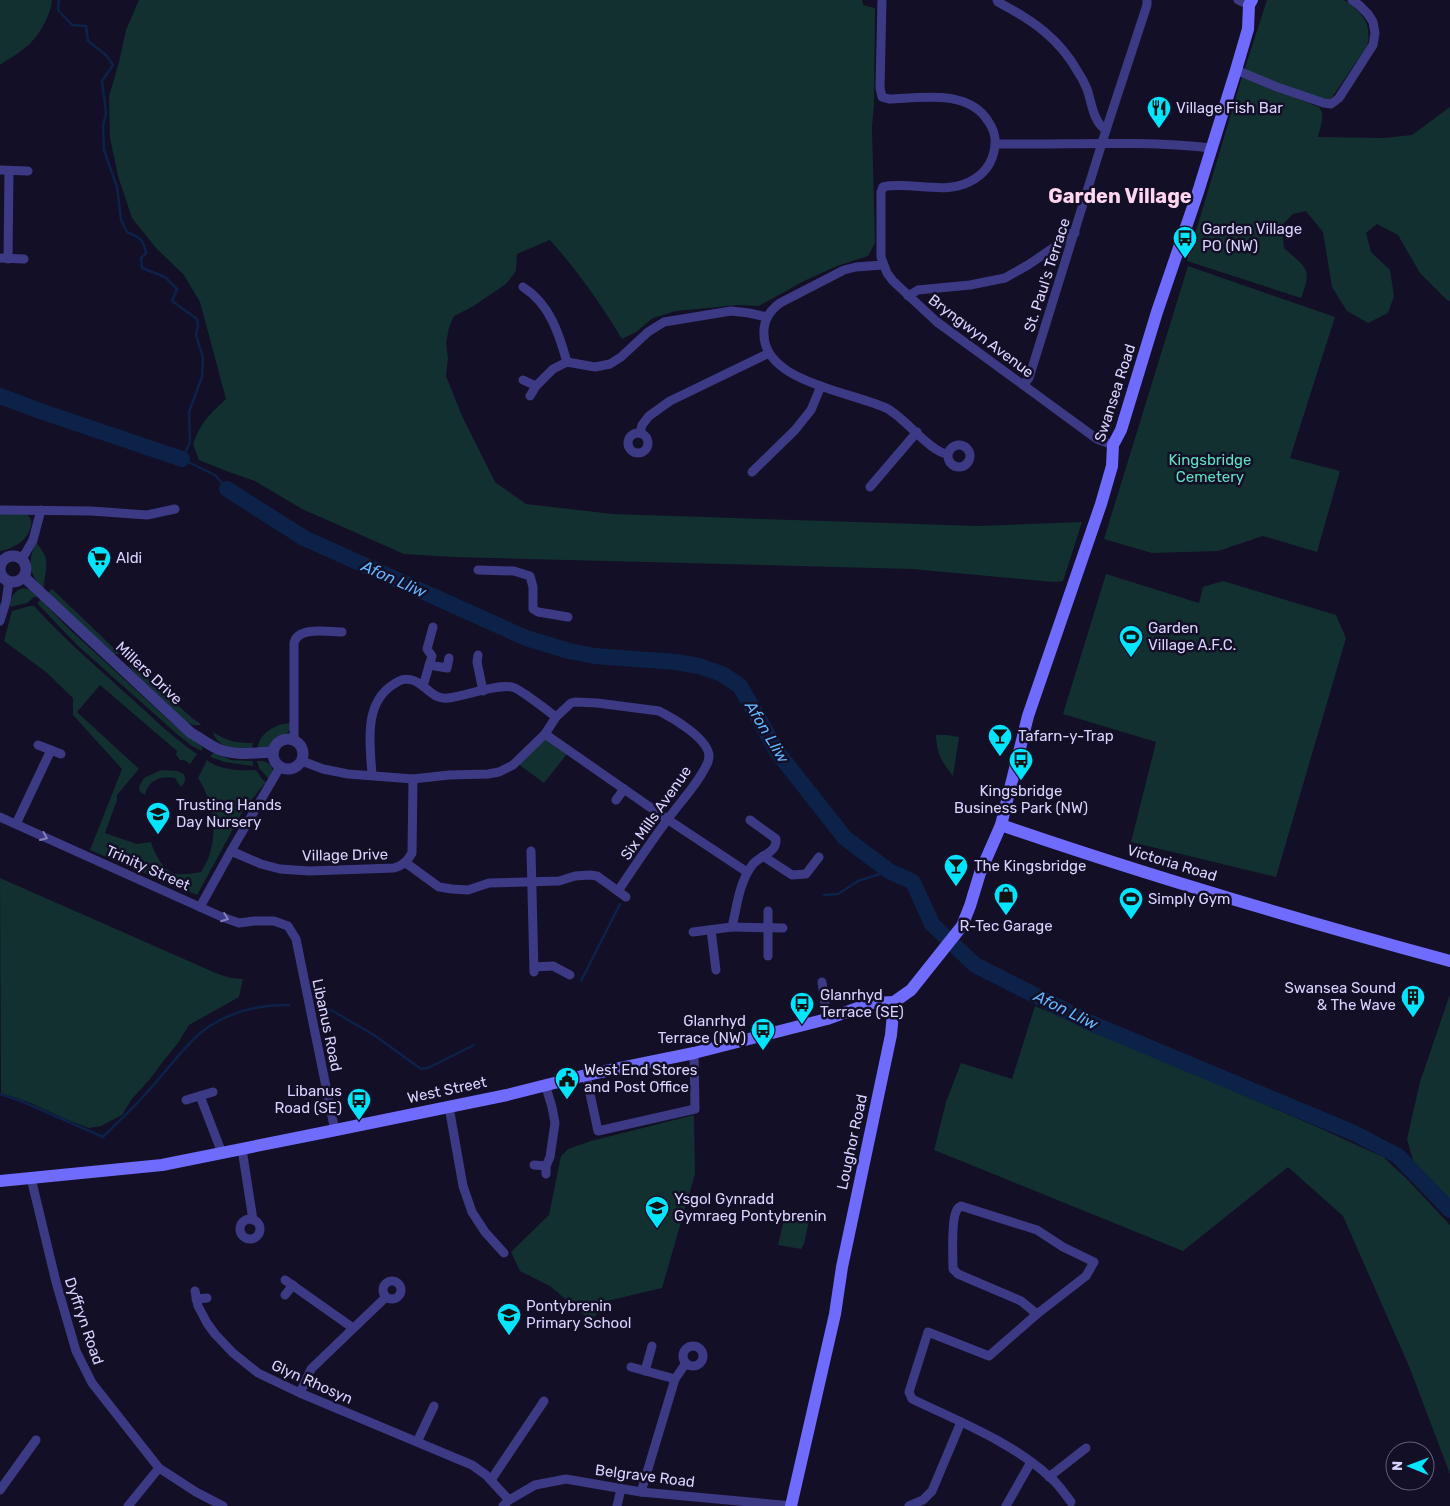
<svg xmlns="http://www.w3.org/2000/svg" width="1450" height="1506" font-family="Rubik,sans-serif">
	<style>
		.green { fill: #12302f }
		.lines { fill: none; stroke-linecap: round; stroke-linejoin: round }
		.stream { stroke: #0c2248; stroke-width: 2.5 }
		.river { stroke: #0c2248; stroke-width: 16 }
		.minor { stroke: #3d3a85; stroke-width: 9 }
		.tertiary { stroke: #3d3a85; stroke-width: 11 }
		.secondary { stroke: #6f6bff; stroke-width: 12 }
		.oneway { stroke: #837fbc }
		.labels { text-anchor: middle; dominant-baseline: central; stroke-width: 5; stroke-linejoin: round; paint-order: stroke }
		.poi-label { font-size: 15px; fill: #d9d4ff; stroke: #130f26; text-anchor: start }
		.street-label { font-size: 15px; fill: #d9d4ff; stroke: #130f26 }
		.park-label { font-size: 15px; fill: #5fe0c0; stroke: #130f26 }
		.water-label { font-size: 16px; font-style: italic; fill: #62b6ff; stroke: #130f26 }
		.district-label { font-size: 20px; font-weight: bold; fill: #ffd6f0; stroke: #130f26 }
	</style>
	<rect width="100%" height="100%" fill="#130f26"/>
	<!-- green -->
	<g class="green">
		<path d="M0 0H52C51 15 38 38 26 47 18 54 8 59 0 65Z"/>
		<path d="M139 0H862L863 5 875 8 874 104 872 127 875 243 868 256 837 266 804 281 759 306 738 305 676 311 653 318 636 332 622 339C601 304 577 270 550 240L517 254 516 271 506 284 472 307 454 316 449 328 446 343 448 358 446 376 462 416 495 482 526 504 613 514 979 526 1082 522 1063 581 1054 582 912 569 454 557 404 554 302 509 255 481 229 472 199 460 193 444C201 422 209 415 226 399L200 302 184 275 156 248 132 218 118 176 110 138 109 96 119 62 126 30Z"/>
		<path d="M1267 0H1344C1361 11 1373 24 1367 46L1335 93 1330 99 1323 101 1244 71Z"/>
		<path d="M1242 77 1319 107C1326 116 1320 127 1318 137L1383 138 1412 135 1450 107V301L1447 300 1420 273 1398 235 1377 224 1366 233 1371 252 1390 270 1394 296 1388 313 1368 323 1347 311 1332 287 1323 232 1306 211 1293 214 1282 225 1284 248C1306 268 1313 268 1301 298L1187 261Z"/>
		<polygon points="1188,266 1335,317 1290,458 1340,471 1317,552 1263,536 1218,551 1152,553 1104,539"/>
		<path d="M0 514C7 514 21 511 27 515 31 517 32 522 31 525 29 540 13 549 0 551Z"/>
		<path d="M36 541C39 548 45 552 46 560 48 570 43 579 44 589 28 574 28 561 36 541Z"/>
		<polygon points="1106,574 1199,603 1203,587 1223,581 1336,615 1346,638 1276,877 1131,842 1156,742 1063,714"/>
		<path d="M24 588 30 590 37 597H34L27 603 10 607C11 596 13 591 24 588Z"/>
		<polygon points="52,589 120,654 114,654 48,593"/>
		<polygon points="40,600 44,603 67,627 173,724 202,747 202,751 192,746 177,734 77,645 38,604 38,602"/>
		<path d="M30 606H34C65 640 99 669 132 699 153 718 173 738 197 754L190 764 184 760H180L176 755 177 751 100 685 77 712 138 768V770L117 795V800L105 833 137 844 151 842C154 853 164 873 177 874 185 875 194 873 201 872 220 843 216 806 198 778L207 760C218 770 242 771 256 770L262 779 266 782 244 809 197 895 90 850 122 769 73 715V698L46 672 4 641 12 611Z"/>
		<polygon points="130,662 192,718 201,724 200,725 193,725 187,722 131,669"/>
		<path d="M291 723 290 729 286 735 277 738 269 747 257 750C259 732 276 724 291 723Z"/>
		<path d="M213 732C226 741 237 743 253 743L252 749C238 749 217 749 213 732Z"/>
		<path d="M936 735H947L959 737 953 776C941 761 937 754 936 735Z"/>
		<polygon points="545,738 567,754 544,783 517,763"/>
		<polygon points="214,753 231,760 253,761 253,766 224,762 211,757 211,755"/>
		<path d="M257 761C265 761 271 762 273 771L269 779 259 768Z"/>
		<path d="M161 770 177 771 184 774C186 779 185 783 181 787L175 778C161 775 148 780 145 795L140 792 139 787 144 778Z"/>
		<polygon points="0,878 218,974 231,978 243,979 239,997 189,1025 178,1043 161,1064 150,1079 131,1100 122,1115 101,1126 89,1128 68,1120 26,1101 1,1093"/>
		<polygon points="1450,994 1450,1206 1414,1164 1407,1139 1420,1082"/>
		<polygon points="1035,1006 1315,1126 1383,1157 1406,1178 1450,1225 1450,1474 1409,1366 1343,1216 1288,1167 1183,1251 934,1150 946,1102 961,1063 1012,1079"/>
		<polygon points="694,1115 695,1174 662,1288 607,1301 591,1321 550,1286 520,1271 511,1252 549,1215 561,1156 568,1149 591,1141"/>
		<polygon points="785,1216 809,1221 804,1244 801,1249 778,1245"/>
	</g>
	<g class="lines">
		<!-- stream -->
		<g class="stream">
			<path d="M59 0 58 10 72 25 86 26 88 41 106 55 113 65 102 81 106 113 103 126 104 150 117 187 121 220 127 232C140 238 143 238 146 253L141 258 142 268 165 277 177 289 172 301 197 319 198 326 196 335 203 358 202 377 189 412 190 442 182 459 215 475 227 489"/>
			<polyline points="824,895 838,894 858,881 889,871"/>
			<polyline points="581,981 620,904"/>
			<polyline points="325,1009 331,1010 374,1035 421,1069 428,1068 474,1045"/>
			<path d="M0 1094 21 1101 103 1137C116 1124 129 1112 141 1099 160 1079 177 1055 197 1036 221 1014 257 1004 289 1005"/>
		</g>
		<!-- river -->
		<g class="river">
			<polyline points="0,396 43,412 182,459"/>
			<polyline points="227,489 304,538 526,638 569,651 595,656 676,662 699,666 722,674 740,686 778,753 845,838 889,871 913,882 932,924 975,965 1086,1021 1354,1133 1398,1156 1450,1210"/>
		</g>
		<!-- minor -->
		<g class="minor">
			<path d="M882 0 880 88 882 97 889 99C921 98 968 89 988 121 993 128 996 137 995 146 993 162 984 175 969 182 944 195 909 181 883 187L881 192V257L887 273 893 281 937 322 1097 439 1113 445"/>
			<path d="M997 0 998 2C1032 20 1059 38 1078 72 1082 78 1085 84 1087 89 1092 103 1093 122 1106 130"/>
			<polyline points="1238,0 1249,5"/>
			<polyline points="1236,70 1277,87 1324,103 1331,104 1339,98 1373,45 1375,33 1373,22 1368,14 1359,5 1352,0"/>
			<path d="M995 144C1067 145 1140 140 1211 148"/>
			<polyline points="0,170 28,171"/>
			<polyline points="0,258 24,259"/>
			<polyline points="8,259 9,171"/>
			<path d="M883 265 856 267 844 270 780 303C769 311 763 321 764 335 765 383 854 392 888 409 906 419 931 453 948 454"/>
			<path d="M523 287C550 304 559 334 567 362"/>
			<polyline points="908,296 918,290 970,285 1005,278 1028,265 1056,246 1068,234 1075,233"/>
			<polyline points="523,380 536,386"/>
			<polyline points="1023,385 1029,378 1106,130 1147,5 1147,0"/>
			<polyline points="530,396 536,386 553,369 567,362 595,367 610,364 621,357 648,332 664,322 731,311 749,313 767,317"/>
			<circle cx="638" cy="443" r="10"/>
			<polyline points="640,433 642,425 649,416 670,401 769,353"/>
			<circle cx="959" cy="456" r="11"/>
			<polyline points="752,472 795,430 811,410 821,386"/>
			<polyline points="870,487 917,432"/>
			<polyline points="0,510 91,511 147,515 175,509"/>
			<polyline points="22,559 33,540 41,510"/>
			<polyline points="478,570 514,571 530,576 533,587 533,609 538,612 568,617"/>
			<polyline points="0,621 6,602 9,581"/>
			<polyline points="478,655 477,662 483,691"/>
			<polyline points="429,665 447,668 449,658"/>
			<polyline points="423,686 432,656 427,649 433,627"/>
			<polyline points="545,734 667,819 747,872"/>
			<path d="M294 739V643C298 626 328 632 342 632"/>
			<polyline points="38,745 61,754"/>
			<path d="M302 761 323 769 348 774 413 779 449 775 488 774 499 772 513 765 545 734 556 717 571 703 575 702 597 703 659 711C673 718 707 738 709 755 709 759 708 763 706 766 697 785 680 802 668 819 650 843 634 867 618 891"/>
			<path d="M372 775C370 744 363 703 394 684 400 680 404 678 412 680 426 684 432 700 448 698 466 696 495 684 512 687 519 688 548 711 556 717"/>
			<polyline points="616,800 624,789"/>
			<polyline points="0,817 222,917 239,923 254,921 274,921 288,926 296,939 335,1131"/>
			<polyline points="16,824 51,750"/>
			<path d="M231 851 261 864 280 869 309 871 394 868C404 865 407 861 412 853L413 779"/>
			<polyline points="531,851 534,972"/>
			<polyline points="763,856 792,875 806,874 819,857"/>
			<polyline points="406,863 439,887 452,889 468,890 489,883 559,881 575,876 590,875 597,876 626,897"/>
			<polyline points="200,907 231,851 280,767"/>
			<polyline points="768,911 768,956"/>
			<polyline points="732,927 783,928"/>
			<polyline points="711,930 716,970"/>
			<path d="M693 932 732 927C737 906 739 882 753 864 761 855 777 853 776 839L750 820"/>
			<polyline points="534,967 553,966 570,975"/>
			<polyline points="822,982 827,1019"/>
			<polyline points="586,1075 598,1131 695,1109 694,1053"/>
			<polyline points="545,1084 552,1107 555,1123 550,1157 546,1166 546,1174"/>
			<polyline points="200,1096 222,1153"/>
			<polyline points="186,1100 213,1092"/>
			<polyline points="449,1107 463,1186 472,1212 485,1232 504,1253"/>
			<polyline points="242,1149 253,1220"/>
			<polyline points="534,1165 546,1166"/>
			<polyline points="31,1178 56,1282 76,1351 92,1383 159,1468 196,1492 223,1506"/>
			<circle cx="250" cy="1229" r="10"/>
			<polyline points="285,1280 353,1328"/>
			<circle cx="392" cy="1290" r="9"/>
			<polyline points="195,1291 198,1306 207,1323 215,1334 233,1353 258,1373 300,1393 472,1465 486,1475 509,1500"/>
			<polyline points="285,1295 293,1285"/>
			<polyline points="196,1299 207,1298"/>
			<path d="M1037 1314 1086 1276 1094 1262 1063 1247 1037 1230 961 1206C958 1208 957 1208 956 1212 951 1222 953 1256 953 1269L958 1274 1021 1301 1037 1314 989 1356 928 1332 909 1392 912 1399C960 1422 1012 1442 1051 1478 1059 1485 1065 1494 1071 1502"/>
			<circle cx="693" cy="1356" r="10"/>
			<polyline points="631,1367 675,1379"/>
			<polyline points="645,1371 652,1346"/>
			<polyline points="300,1393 311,1369 386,1297"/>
			<polyline points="417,1442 434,1406"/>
			<polyline points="1049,1477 1086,1448"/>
			<polyline points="491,1480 544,1401"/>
			<polyline points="0,1490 36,1440"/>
			<polyline points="641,1492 675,1379 686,1363"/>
			<polyline points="128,1506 159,1468"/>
			<polyline points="503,1506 509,1500 535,1485 566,1479 641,1492 793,1506"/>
			<polyline points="617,1506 621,1489"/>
			<polyline points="909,1506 923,1500 932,1491 961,1422"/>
			<polyline points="1006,1506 1031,1462"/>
		</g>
		<!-- tertiary -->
		<g class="tertiary">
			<circle cx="13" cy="569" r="13"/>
			<path d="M24 577 191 733C200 738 209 745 218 749 235 756 255 753 273 752"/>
			<circle cx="288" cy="754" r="15"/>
		</g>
		<!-- secondary -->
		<g class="secondary">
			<path d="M1001 825C1149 876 1299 920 1450 961"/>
			<polyline points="0,1181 162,1165 326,1132 507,1095 586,1075 694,1053 827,1019 872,1003 894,1002"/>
			<polyline points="791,1506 835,1314 842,1267 891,1035 894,1002 911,990 962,926 970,906 980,873 1001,825 1028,716 1101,504 1112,466 1113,445 1121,430 1157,312 1198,192 1236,70 1248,29 1249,5 1252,0"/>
		</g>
	</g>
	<!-- one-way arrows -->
	<defs><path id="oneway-chevron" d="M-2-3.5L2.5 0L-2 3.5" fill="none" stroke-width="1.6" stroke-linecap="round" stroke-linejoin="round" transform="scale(1.25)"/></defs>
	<g class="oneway">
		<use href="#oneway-chevron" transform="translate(44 837) rotate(24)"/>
		<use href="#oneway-chevron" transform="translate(225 918) rotate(20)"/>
	</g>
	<!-- icons -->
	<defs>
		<symbol id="restaurant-pin" viewBox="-11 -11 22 30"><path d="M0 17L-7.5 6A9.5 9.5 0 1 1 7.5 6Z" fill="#00e5ff" stroke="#130f26"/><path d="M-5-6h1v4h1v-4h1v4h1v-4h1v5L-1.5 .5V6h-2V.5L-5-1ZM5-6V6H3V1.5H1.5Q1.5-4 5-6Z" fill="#111"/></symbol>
		<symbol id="bus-pin" viewBox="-11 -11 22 30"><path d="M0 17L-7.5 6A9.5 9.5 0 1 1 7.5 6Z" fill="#00e5ff" stroke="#130f26"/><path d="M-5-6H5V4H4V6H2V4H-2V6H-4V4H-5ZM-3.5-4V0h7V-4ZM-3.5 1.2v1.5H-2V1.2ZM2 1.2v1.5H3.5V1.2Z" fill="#111"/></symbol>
		<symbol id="supermarket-pin" viewBox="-11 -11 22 30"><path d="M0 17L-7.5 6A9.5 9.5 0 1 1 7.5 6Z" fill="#00e5ff" stroke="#130f26"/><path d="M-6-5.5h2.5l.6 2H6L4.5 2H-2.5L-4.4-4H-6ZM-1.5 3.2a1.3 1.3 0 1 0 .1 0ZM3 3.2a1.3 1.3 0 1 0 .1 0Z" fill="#111"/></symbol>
		<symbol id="stadium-pin" viewBox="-11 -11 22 30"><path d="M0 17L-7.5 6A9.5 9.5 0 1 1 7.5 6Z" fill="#00e5ff" stroke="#130f26"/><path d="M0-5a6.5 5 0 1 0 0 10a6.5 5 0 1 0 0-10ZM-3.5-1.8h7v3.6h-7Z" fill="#111"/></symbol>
		<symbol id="bar-pin" viewBox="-11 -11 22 30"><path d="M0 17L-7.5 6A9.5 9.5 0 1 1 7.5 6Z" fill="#00e5ff" stroke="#130f26"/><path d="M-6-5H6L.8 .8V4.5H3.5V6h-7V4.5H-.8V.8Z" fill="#111"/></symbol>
		<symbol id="school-pin" viewBox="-11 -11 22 30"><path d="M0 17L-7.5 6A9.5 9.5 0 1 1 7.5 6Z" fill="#00e5ff" stroke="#130f26"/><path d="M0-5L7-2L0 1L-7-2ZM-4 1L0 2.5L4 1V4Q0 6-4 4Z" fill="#111"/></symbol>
		<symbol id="shop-pin" viewBox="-11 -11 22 30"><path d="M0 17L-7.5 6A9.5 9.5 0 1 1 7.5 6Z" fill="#00e5ff" stroke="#130f26"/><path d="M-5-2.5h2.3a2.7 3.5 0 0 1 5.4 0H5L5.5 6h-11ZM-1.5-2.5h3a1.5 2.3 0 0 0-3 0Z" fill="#111"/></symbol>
		<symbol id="building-pin" viewBox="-11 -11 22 30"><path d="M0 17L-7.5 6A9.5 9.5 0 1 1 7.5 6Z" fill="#00e5ff" stroke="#130f26"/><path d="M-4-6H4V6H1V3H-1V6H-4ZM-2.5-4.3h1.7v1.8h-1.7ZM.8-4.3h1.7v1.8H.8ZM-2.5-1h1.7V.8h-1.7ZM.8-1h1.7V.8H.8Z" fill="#111"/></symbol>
		<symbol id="civic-pin" viewBox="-11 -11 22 30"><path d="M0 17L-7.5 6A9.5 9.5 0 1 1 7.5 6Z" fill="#00e5ff" stroke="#130f26"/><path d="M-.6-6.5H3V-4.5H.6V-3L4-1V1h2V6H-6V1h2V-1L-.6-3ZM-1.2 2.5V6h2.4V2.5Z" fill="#111"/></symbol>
	</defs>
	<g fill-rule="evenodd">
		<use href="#restaurant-pin" x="1145" y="94" width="28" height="38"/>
		<use href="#bus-pin" x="1171" y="224" width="28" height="38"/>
		<use href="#supermarket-pin" x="85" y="544" width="28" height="38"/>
		<use href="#stadium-pin" x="1117" y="623" width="28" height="38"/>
		<use href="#bar-pin" x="986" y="722" width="28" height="38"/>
		<use href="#bus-pin" x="1007" y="746" width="28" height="38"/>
		<use href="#school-pin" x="144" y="800" width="28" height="38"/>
		<use href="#bar-pin" x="942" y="852" width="28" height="38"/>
		<use href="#shop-pin" x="992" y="881" width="28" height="38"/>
		<use href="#stadium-pin" x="1117" y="885" width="28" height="38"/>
		<use href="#building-pin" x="1399" y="983" width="28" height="38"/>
		<use href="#bus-pin" x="788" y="990" width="28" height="38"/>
		<use href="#bus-pin" x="749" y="1016" width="28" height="38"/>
		<use href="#civic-pin" x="553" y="1065" width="28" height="38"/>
		<use href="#bus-pin" x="345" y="1086" width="28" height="38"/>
		<use href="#school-pin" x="643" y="1194" width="28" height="38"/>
		<use href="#school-pin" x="495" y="1301" width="28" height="38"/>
	</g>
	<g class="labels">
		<!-- poi labels -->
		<g class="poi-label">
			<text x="1176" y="108">Village Fish Bar</text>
			<text x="1202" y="229">Garden Village<tspan x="1202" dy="17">PO (NW)</tspan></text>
			<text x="116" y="558">Aldi</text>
			<text x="1148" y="628">Garden<tspan x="1148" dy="17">Village A.F.C.</tspan></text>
			<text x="1018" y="736">Tafarn-y-Trap</text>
			<text x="1021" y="791" text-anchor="middle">Kingsbridge<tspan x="1021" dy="17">Business Park (NW)</tspan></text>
			<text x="176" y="805">Trusting Hands<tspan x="176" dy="17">Day Nursery</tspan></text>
			<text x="974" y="866">The Kingsbridge</text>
			<text x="1148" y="899">Simply Gym</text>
			<text x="1006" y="926" text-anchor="middle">R-Tec Garage</text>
			<text x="1396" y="988" text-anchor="end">Swansea Sound<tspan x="1396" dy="17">&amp; The Wave</tspan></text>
			<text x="820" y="995">Glanrhyd<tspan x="820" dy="17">Terrace (SE)</tspan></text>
			<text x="746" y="1021" text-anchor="end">Glanrhyd<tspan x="746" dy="17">Terrace (NW)</tspan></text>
			<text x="584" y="1070">West End Stores<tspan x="584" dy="17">and Post Office</tspan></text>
			<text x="342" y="1091" text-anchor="end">Libanus<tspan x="342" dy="17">Road (SE)</tspan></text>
			<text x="674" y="1199">Ysgol Gynradd<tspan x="674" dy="17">Gymraeg Pontybrenin</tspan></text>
			<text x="526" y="1306">Pontybrenin<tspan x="526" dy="17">Primary School</tspan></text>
		</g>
		<!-- street labels -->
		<g class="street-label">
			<text transform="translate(1047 275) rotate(-72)">St. Paul's Terrace</text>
			<text transform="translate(981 336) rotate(37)">Bryngwyn Avenue</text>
			<text transform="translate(1115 393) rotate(-72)">Swansea Road</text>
			<text transform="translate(149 673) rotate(43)">Millers Drive</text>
			<text transform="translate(656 813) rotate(-55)">Six Mills Avenue</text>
			<text transform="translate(345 855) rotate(-1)">Village Drive</text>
			<text transform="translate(1172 863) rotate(17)">Victoria Road</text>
			<text transform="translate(148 868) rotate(24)">Trinity Street</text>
			<text transform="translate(327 1025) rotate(78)">Libanus Road</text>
			<text transform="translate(447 1090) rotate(-12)">West Street</text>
			<text transform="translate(852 1142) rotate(-78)">Loughor Road</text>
			<text transform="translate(84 1321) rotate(71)">Dyffryn Road</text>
			<text transform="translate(312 1382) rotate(24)">Glyn Rhosyn</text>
			<text transform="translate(645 1476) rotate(7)">Belgrave Road</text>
		</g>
		<!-- park labels -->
		<g class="park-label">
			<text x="1210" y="460">Kingsbridge<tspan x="1210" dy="17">Cemetery</tspan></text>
		</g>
		<!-- water labels -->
		<g class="water-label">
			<text transform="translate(394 579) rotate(24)">Afon Lliw</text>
			<text transform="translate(767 732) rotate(59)">Afon Lliw</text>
			<text transform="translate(1066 1010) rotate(26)">Afon Lliw</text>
		</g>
		<!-- district labels -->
		<g class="district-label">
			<text x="1120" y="196">Garden Village</text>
		</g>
	</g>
	<!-- north arrow -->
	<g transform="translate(1410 1466) rotate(271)"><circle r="24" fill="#130f26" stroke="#625e7d"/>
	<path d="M0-4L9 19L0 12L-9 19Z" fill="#00e5ff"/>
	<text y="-8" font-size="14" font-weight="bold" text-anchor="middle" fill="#d9d4ff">N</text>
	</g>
</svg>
